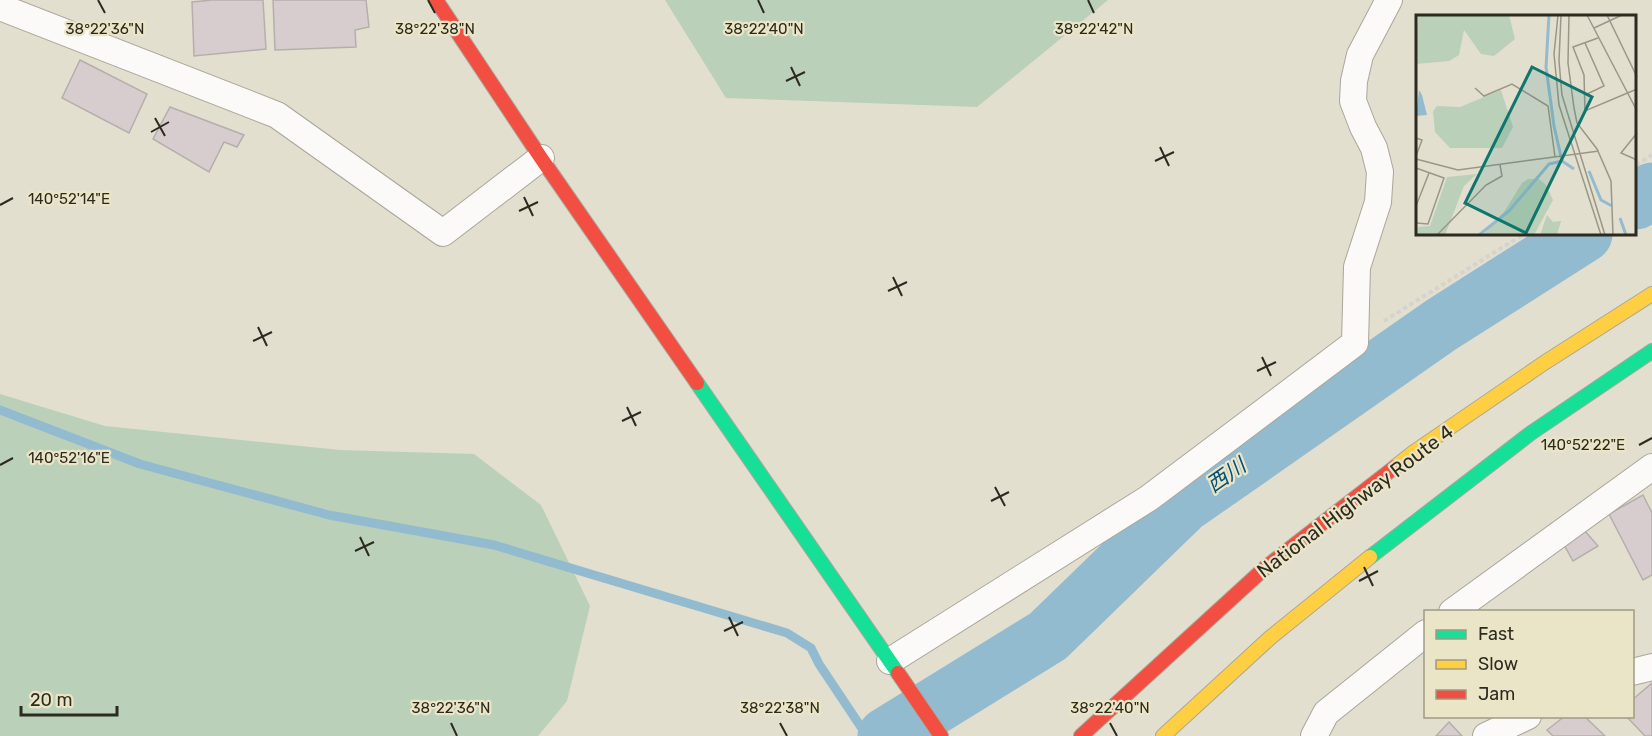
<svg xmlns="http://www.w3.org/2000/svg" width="1652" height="736" font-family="Rubik,'Noto Sans JP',sans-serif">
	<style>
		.green { fill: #bad0b8 }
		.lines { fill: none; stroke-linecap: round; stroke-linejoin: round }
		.stream { stroke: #93bbd0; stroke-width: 9 }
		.river { stroke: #93bbd0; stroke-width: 57 }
		.building { fill: #d7ccce; stroke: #b5afac; stroke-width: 1.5 }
		.street-casing { stroke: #a9a79a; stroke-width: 28 }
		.fast-casing { stroke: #a9a79a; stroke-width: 16 }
		.slow-casing { stroke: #a9a79a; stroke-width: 16 }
		.jam-casing { stroke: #a9a79a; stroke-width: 16 }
		.path { stroke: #d5d3ce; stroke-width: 4; stroke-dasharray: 4.5 3; stroke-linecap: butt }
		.street { stroke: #fbfaf8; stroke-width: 26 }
		.fast { stroke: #16e098; stroke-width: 14 }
		.slow { stroke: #ffcf43; stroke-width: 14 }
		.jam { stroke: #f24e42; stroke-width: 14 }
		.ticks { fill: none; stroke: #2d2b20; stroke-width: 2 }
		.labels { text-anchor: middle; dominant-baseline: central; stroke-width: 4.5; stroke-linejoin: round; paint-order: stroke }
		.street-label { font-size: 20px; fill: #2d2b20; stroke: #ebe5c7 }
		.water-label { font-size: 21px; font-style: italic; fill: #025075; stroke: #ebe5c7 }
		.inset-river { fill: none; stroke: #93bbd0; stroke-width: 3 }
		.inset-road { fill: none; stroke: #9a9789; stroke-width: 1.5 }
		.view { fill: #0f766e; fill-opacity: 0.15; stroke: #0f766e; stroke-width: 3 }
		.inset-edge { fill: none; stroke: #2d2b20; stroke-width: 3 }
		.ticks-label { font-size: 15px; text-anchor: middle; fill: #2d2b20; stroke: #ebe5c7; stroke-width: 4.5; stroke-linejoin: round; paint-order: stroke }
	</style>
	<rect width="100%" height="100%" fill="#e3dfcf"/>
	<!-- green -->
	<g class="green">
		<polygon points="665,0 1108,0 977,107 726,98"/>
		<polygon points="0,394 105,426 340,450 474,454 541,505 590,606 567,701 538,736 0,736"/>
	</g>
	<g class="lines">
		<!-- stream -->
		<polyline class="stream" points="0,410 140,464 329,515 494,545 787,633 811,648 819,664 867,736"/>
		<!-- river -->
		<g class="river">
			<polyline points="1636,201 1652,191"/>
			<polyline points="886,736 1048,636 1183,505 1441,325 1584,234"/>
		</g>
	</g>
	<!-- building -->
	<g class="building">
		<polygon points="212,0 263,0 266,49 194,56 192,2"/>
		<polygon points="273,0 366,0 369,27 355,30 356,47 275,50"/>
		<polygon points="80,60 147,94 129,133 62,98"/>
		<polygon points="170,107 244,135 237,147 224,142 209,172 153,139"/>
		<polygon points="1643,495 1652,513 1652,575 1643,580 1609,514"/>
		<polygon points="1584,530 1598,546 1573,561 1563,543"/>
		<polygon points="1652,683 1652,736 1645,736 1626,716 1632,716 1632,700"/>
		<polygon points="1565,716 1584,716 1605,736 1553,736 1547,730"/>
		<polygon points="1449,722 1462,736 1436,736"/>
	</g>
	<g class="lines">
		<defs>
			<g id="street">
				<polyline points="0,7 277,115 443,233 541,158"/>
				<polyline points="1452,612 1652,467"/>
				<polyline points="890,661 1149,498 1355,343 1357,267 1378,202 1380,172 1374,148 1363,127 1353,101 1354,81 1360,55 1389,0"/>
				<polyline points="1632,672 1652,667"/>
				<polyline points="1314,736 1326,713 1426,633"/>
				<polyline points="1486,736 1528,716"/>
			</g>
			<g id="fast">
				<polyline points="697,383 898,673"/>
				<polyline points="1370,557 1531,433 1652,351"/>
			</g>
			<g id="slow">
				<polyline points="1395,467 1414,452 1544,363 1652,294"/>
				<polyline points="1163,736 1271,637 1370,557"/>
			</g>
			<g id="jam">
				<polyline points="436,0 541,158 697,383"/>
				<polyline points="898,673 941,736"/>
				<polyline points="1081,736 1266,567 1395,467"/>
			</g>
		</defs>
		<!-- street casing -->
		<use href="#street" class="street-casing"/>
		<!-- fast casing -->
		<use href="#fast" class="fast-casing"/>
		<!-- slow casing -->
		<use href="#slow" class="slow-casing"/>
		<!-- jam casing -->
		<use href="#jam" class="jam-casing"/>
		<!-- path -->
		<g class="path">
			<polyline points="1636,165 1652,155"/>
			<polyline points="1384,321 1524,234"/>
		</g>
		<!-- street -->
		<use href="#street" class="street"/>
		<!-- fast -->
		<use href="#fast" class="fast"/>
		<!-- slow -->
		<use href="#slow" class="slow"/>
		<!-- jam -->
		<use href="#jam" class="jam"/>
	</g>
	<!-- ticks -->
	<path class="ticks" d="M98 0 105 13M428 0 435 13M758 0 764 13M1088 0 1094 13M791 67 800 86M786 81 805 72M155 118 165 136M151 132 169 122M1160 147 1169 166M1155 161 1174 152M524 197 533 216M0 205 13 198M519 211 538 202M893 277 902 296M888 291 907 282M258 327 267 346M253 341 272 332M1262 357 1271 376M1257 371 1276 362M627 407 636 426M622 421 641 412M1639 445 1652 438M0 465 13 458M995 487 1005 506M991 501 1009 492M360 537 369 556M355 551 374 542M1364 567 1373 586M1359 581 1378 571M729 617 738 636M724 631 743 622M451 723 457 736M780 723 787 736M1110 723 1117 736"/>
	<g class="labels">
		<!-- street labels -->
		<g class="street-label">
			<text transform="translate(1355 501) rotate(-37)">National Highway Route 4</text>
		</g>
		<!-- water labels -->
		<g class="water-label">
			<text transform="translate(1226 475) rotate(-35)">西川</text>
		</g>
	</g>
	<!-- overview -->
	<g transform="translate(1416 15)">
		<rect width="220" height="220" fill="#e3dfcf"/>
		<path d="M2 0H93L99 24 78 41 65 39 48 15 43 40 33 46 0 49ZM85 75 97 112 86 133H34L19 117 17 96 21 91 44 92ZM61 159 48 171 29 220H1L2 212 14 211 31 162ZM112 164H123L130 170 137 185 118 220H67L88 197 106 168ZM131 200 137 207 145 206 141 220H124Z" fill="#bad0b8"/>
		<path d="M3 75 6 80 11 100 0 101Z" fill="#93bbd0"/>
		<path class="inset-river" d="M133 0 130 52 138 111 146 146 158 154M173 156 185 185 196 191M204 203 210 220M63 220 93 196 133 149 146 146"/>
		<path class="inset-road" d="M142 0 138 39 143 90 185 220M145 0 143 46 146 80 189 220M153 0 152 48 158 93 161 108 181 134 195 166 197 220M171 0 221 96M191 0 221 62M178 13 206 0M182 23 157 32 168 60 169 96 221 74M169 28 188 71 171 79M59 73 68 81 96 69 132 91 139 142M221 118 205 138 221 145M0 123 6 125 0 141M0 144 42 155 183 136M0 153 28 163 12 209 0 208M0 191 13 158M21 220 70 170 86 161 84 150"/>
		<path class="view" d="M116 52 176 82 110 218 49 188Z"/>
		<rect width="220" height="220" class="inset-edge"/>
	</g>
	<g class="ticks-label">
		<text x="105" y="34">38°22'36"N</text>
		<text x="435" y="34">38°22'38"N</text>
		<text x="764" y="34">38°22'40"N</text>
		<text x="1094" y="34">38°22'42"N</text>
		<text x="69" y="204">140°52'14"E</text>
		<text x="1583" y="450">140°52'22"E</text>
		<text x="69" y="463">140°52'16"E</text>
		<text x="451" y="713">38°22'36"N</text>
		<text x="780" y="713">38°22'38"N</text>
		<text x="1110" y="713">38°22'40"N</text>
	</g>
	<!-- legend -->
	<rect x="1424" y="610" width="210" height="108" fill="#ebe5c7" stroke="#9f9b84" stroke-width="1.5"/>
	<rect x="1436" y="630" width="30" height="9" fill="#16e098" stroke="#9f9b84" stroke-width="1.5"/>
	<text x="1478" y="640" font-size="18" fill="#2d2b20">Fast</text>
	<rect x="1436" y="660" width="30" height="9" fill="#ffcf43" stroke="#9f9b84" stroke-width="1.5"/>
	<text x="1478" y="670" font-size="18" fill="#2d2b20">Slow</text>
	<rect x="1436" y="690" width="30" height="9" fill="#f24e42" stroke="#9f9b84" stroke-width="1.5"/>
	<text x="1478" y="700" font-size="18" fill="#2d2b20">Jam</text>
	<!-- scale -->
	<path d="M21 706v9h96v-9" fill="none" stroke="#2d2b20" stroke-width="3"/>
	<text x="30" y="706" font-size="18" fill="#2d2b20" stroke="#ebe5c7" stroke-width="4.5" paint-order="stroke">20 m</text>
</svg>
